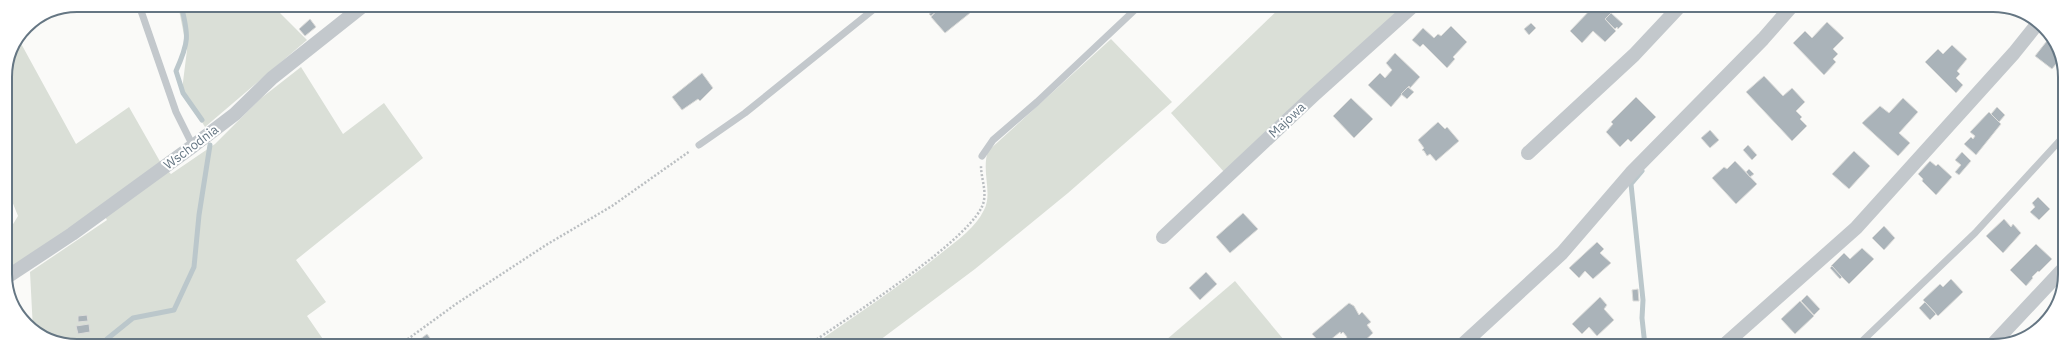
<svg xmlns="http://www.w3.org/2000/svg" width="2070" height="351" font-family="'IBM Plex Sans',sans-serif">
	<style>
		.green { fill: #dadfd7 }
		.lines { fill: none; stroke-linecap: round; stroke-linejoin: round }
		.stream { stroke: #bbc7cb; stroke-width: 5 }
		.building { fill: #aab3b9; stroke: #dcdcda }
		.path { stroke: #bbbfc2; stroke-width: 2.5; stroke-dasharray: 2 2; stroke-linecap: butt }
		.service { stroke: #c3c8cc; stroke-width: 7 }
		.minor { stroke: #c3c8cc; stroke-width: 14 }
		.labels { text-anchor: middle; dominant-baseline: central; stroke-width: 4; stroke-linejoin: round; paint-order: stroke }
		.street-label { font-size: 13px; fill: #657683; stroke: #fff }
		.rim { fill: none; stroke: #657683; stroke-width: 2 }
	</style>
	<rect width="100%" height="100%" fill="#fafaf8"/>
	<!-- green -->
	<g class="green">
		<polygon points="178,5 272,5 307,40 205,127 182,90 187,50"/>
		<polygon points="1283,5 1404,5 1225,173 1171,113"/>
		<polygon points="18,38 76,144 129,107 162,165 171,174 215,144 260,99 301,67 343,134 384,103 423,158 296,260 326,302 307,316 327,345 68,345 33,330 30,272 107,220 100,208 7,270 7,234 18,216 6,186 5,77 11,49"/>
		<path d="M1111 39 1172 102 1068 193 975 269 872 346H812C856 315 902 285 944 251 958 240 976 227 984 210 993 193 981 172 988 151Z"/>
		<polygon points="1235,281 1289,346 1159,346"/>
	</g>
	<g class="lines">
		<!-- stream -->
		<g class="stream">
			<path d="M181 5C189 36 189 42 176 71L183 93 202 120"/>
			<polyline points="1642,171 1631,184 1643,300 1642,318 1645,346"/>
			<polyline points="108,345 107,339 133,318 174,310 194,267 199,215 210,145"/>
		</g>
	</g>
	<!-- building -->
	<g class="building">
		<polygon points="941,5 963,5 970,13 945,33 931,17"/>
		<polygon points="1594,6 1603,6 1611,13 1605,19 1616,31 1605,42 1593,31 1582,43 1570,31"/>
		<polygon points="937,8 938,10 931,16 929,14"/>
		<polygon points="1611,13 1623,24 1618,29 1617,27 1615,29 1605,19"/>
		<polygon points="310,19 316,27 305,36 299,29"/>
		<polygon points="1827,22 1844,38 1833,49 1838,54 1833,59 1836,62 1824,75 1793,43 1805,31 1812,38"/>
		<polygon points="1531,23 1536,28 1529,35 1524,29"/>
		<polygon points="1451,26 1467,42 1453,57 1455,59 1447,68 1423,44 1420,47 1412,40 1423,28 1434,38 1438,34 1441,36"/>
		<polygon points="2050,37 2061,58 2052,69 2035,56"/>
		<polygon points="1952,45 1967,59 1957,71 1960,74 1956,78 1963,85 1956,93 1925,62 1938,49 1943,54"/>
		<polygon points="1395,53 1420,77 1410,88 1409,86 1391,107 1368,85 1380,73 1385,78 1392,70 1386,63"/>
		<polygon points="702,73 713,88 700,101 698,99 682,110 672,97"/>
		<polygon points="1764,76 1783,96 1792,88 1805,102 1796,111 1802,117 1800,119 1807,126 1792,141 1746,92"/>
		<polygon points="1408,87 1414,92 1407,99 1401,94"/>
		<polygon points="1636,97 1656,117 1631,142 1628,139 1620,147 1606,132 1613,124 1611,122"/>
		<polygon points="1351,98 1373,119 1354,138 1333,116"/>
		<polygon points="1903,98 1918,112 1899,133 1910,143 1898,156 1862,123 1880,106 1889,113"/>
		<polygon points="1997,107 2005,115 1999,122 1991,114"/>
		<polygon points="1989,112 2001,124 1976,155 1964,144 1971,137 1973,139 1975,136 1970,132"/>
		<polygon points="1438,122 1445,129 1447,127 1459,141 1436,161 1430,154 1427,156 1424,151 1422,150 1424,148 1418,140"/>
		<polygon points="1710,130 1719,140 1710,148 1701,138"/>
		<polygon points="1748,145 1757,155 1752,160 1743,150"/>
		<polygon points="1854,151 1870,166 1849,189 1832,174"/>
		<polygon points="1962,152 1971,161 1959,175 1955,172 1961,165 1955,160"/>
		<polygon points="2064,157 2064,170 2057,164"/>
		<polygon points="1735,161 1757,184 1736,204 1712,178 1724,167 1727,169"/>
		<polygon points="1930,161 1936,166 1938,164 1952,177 1936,195 1922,181 1923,179 1918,174"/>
		<polygon points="1749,169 1754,174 1750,177 1746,172"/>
		<polygon points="2038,197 2050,209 2039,220 2030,212 2035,207 2032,203"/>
		<polygon points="1243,213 1258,229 1230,253 1216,237"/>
		<polygon points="2004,219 2011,227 2013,224 2021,233 2003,253 1986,236"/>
		<polygon points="1884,226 1895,238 1884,250 1872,238"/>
		<polygon points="1597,242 1604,249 1600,253 1611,263 1593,279 1585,271 1579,278 1569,268"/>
		<polygon points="2036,244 2052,259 2039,272 2038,271 2032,277 2033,278 2026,286 2010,270"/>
		<polygon points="1862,248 1874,259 1849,284 1831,266 1844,253 1850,259"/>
		<polygon points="1832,266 1842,277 1840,279 1830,268"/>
		<polygon points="1206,272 1217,284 1200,300 1189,288"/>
		<polygon points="1951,279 1963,292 1938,316 1923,300 1940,284 1943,287"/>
		<polygon points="1638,289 1639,301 1633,301 1632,290"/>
		<polygon points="1807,295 1820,309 1814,315 1801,301"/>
		<polygon points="1600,297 1607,305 1604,309 1614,320 1597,336 1589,327 1582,334 1572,324"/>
		<polygon points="1800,301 1814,316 1795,334 1781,319"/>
		<polygon points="1925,302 1936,314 1930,320 1919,308"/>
		<polygon points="1349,303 1354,306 1359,315 1362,312 1371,322 1367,325 1373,333 1359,346 1347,346 1345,343 1348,341 1346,339 1347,337 1343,332 1341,334 1340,332 1323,346 1312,334"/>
		<polygon points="87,315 88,321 78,322 78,316"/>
		<polygon points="89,324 90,332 78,334 76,326"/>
		<polygon points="427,334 435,345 417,345 415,343"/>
	</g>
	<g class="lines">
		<!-- path -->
		<g class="path">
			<polyline points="401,344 456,304 546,245 612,206 690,151"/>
			<path d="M807 346C841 322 980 235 984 200 986 189 981 177 981 166"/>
		</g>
		<!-- service -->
		<g class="service">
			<polyline points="139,5 176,112 193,146"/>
			<polyline points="699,145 745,113 879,5"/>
			<polyline points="982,156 993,140 1037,102 1140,5"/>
			<polyline points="1857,346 1975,233 2064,136"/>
		</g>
		<!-- minor -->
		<g class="minor">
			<polyline points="1528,153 1634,55 1680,6"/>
			<polyline points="1163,237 1314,95 1414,5"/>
			<polyline points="7,277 72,234 193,146 235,114 272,78 364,5"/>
			<polyline points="1461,346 1562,253 1631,173 1763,39 1792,6"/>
			<polyline points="1723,346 1856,228 2014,53 2038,23"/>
			<polyline points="1991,346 2064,268"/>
		</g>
	</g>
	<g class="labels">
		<!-- street labels -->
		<g class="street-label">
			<text transform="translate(1287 120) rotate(-43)">Majowa</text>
			<text transform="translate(191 147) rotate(-37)">Wschodnia</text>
		</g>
	</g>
	<!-- crop -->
	<path d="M0 0H2070V351H0ZM77 12H1993A65 65 0 0 1 2058 77V274A65 65 0 0 1 1993 339H77A65 65 0 0 1 12 274V77A65 65 0 0 1 77 12Z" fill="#fff" fill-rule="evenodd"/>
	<path class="rim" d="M77 12H1993A65 65 0 0 1 2058 77V274A65 65 0 0 1 1993 339H77A65 65 0 0 1 12 274V77A65 65 0 0 1 77 12Z"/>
</svg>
